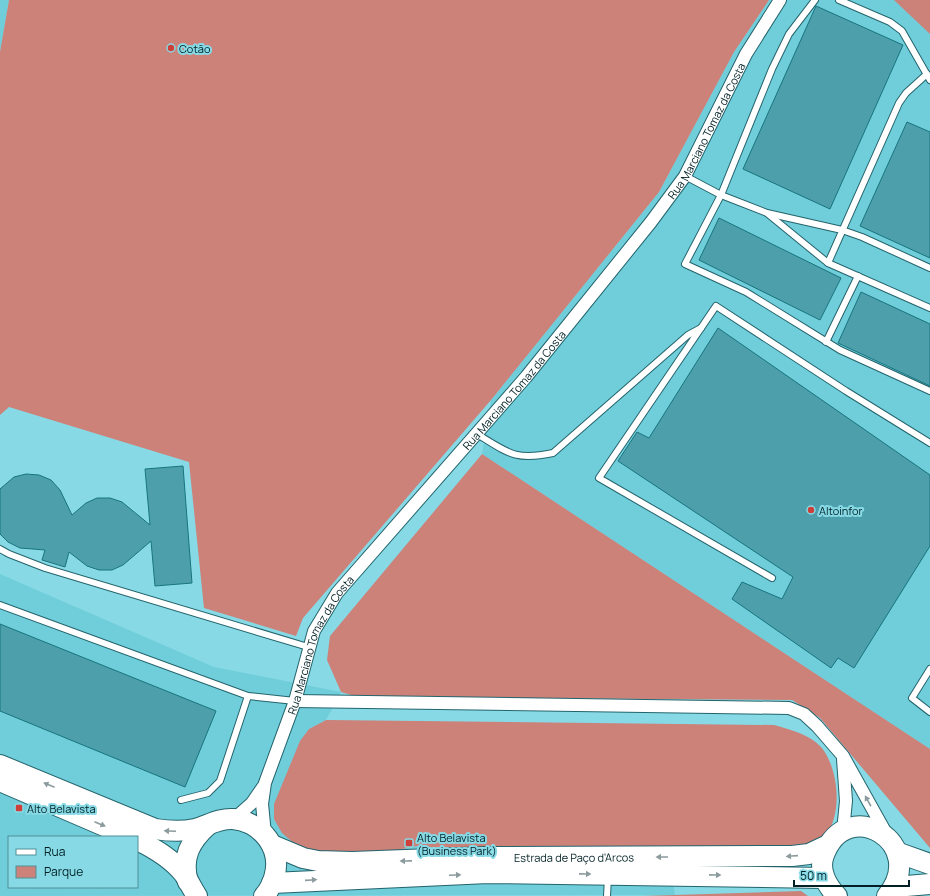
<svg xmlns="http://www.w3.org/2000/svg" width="930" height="896" font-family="Manrope,sans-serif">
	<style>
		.built { fill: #70cdda; fill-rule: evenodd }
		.green { fill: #cc8179 }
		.building { fill: #4da0ab; stroke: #17747e }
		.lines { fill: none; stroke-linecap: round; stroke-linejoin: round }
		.lane-casing { stroke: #23646c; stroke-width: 8 }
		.street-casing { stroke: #23646c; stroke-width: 14 }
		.primary-casing { stroke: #23646c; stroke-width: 22 }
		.lane { stroke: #fff; stroke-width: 6 }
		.street { stroke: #fff; stroke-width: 12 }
		.primary { stroke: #fff; stroke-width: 20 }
		.oneway { fill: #8c9b9d }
		.poi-dot { fill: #ce3f39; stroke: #87dae5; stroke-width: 1.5 }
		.labels { text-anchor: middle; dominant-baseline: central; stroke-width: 4; stroke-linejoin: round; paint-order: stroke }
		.poi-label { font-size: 11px; fill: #002025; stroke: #87dae5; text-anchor: start }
		.street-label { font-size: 11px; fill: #002025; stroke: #87dae5 }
	</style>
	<rect width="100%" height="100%" fill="#87dae5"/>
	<!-- built -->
	<g class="built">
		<polygon points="0,0 9,0 0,52"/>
		<polygon points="769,0 899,0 930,32 930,749 482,454 491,400 659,192 734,52"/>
		<path d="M0 574 214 667 341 692 326 720 309 729 388 852 417 846 453 849H668L675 895 0 896ZM9 837H137V887H9Z"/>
	</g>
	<!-- green -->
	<g class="green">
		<polygon points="9,0 769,0 734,52 659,192 491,400 303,618 296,636 204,608 189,462 9,407 0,415 0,52"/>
		<polygon points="894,0 930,0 930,34"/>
		<polygon points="482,454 930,749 930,848 820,718 792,700 358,697 341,692 327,660 330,636"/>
		<path d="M326 720 774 725C791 730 809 734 821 747 841 770 845 830 814 845 810 847 804 848 799 849H453L417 846 388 852 315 853 296 845 282 833 274 819V804L300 741 309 729Z"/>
		<polygon points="801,891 808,896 643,896"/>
	</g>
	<!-- building -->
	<g class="building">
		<polygon points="816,6 903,45 830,209 743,169"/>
		<polygon points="907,122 930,132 930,258 860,226"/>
		<polygon points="719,218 841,278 820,320 699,260"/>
		<polygon points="861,292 930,324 930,386 838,343"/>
		<polygon points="718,328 930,475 930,546 854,668 838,658 831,668 732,599 742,582 782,599 793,577 618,461 637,432 649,438"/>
		<polygon points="183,466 192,583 155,586 151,541 123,565 112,570 99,570 87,566 69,552 65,567 42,560 45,550 20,548 8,542 0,534 0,489 14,477 26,474 39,475 51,480 60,490 72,515 86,503 97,498 110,498 122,502 150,525 145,469"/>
		<polygon points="0,624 216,711 185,787 0,711"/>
	</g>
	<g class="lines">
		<defs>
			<g id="lane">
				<polyline points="815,0 789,34 772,69 721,195 685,264 746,292 840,350 930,391"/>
				<polyline points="839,0 890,22 902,31 930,80"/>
				<polyline points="927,74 906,93 899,103 828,263 930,308"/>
				<polyline points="685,176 721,195 767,213 842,230 862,237 930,268"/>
				<polyline points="768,214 828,263"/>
				<polyline points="826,342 858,276"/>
				<path d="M477 434C508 453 515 461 553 453L688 335 701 328"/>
				<polyline points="0,549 9,554 45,568 308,647"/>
				<polyline points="772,578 599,478 716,306 846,391 930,443"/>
				<polyline points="0,605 248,696 295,701"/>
				<polyline points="930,669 912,698 930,712"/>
				<polyline points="181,800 208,793 220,781 248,696"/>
				<polyline points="607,896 608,878"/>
			</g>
			<g id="street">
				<polyline points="295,701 789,708 804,714 817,726 843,756 887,835"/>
				<polyline points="843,759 846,801 843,831"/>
				<polyline points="234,819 252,803 263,787"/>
				<path id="s1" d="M265 834 262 804 265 783 295 701 314 631 337 593 526 377 651 222 685 176 746 54 780 0"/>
			</g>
			<g id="primary">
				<path d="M0 765 155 829C168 831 181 832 195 829 207 826 219 818 233 819 262 822 283 849 274 878 272 884 269 891 264 896"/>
				<polyline points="0,781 130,837"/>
				<path d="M137 840C154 848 172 859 184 874 189 881 192 889 197 896"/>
				<path id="s2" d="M272 845 303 858 318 861 352 862 486 857 792 856 809 854 828 845"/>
				<polyline points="899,853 930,864"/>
				<path d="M188 882C181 858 190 841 208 825"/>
				<polyline points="272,883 488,873 824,878"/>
				<polyline points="895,887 930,884"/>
				<path d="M837 896C827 886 818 870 824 855 847 793 930 844 887 896"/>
			</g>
		</defs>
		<!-- lane casing -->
		<use href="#lane" class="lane-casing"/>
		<!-- street casing -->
		<use href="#street" class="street-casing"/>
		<!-- primary casing -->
		<use href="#primary" class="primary-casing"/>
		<!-- lane -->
		<use href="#lane" class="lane"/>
		<!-- street -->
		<use href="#street" class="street"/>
		<!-- primary -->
		<use href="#primary" class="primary"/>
	</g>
	<!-- one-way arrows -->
	<defs><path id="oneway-solid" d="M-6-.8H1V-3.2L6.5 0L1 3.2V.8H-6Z"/></defs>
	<g class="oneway">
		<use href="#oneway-solid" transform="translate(49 785) rotate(-157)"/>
		<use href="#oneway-solid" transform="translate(868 801) rotate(-119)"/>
		<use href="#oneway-solid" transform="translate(100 824) rotate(23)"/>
		<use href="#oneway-solid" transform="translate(170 831) rotate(-177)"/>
		<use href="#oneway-solid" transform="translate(792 856) rotate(176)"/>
		<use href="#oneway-solid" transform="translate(662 857) rotate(-180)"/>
		<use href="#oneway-solid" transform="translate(406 861) rotate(179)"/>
		<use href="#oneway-solid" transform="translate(585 874) rotate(1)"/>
		<use href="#oneway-solid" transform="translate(455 875) rotate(-3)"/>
		<use href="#oneway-solid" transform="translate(715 875) rotate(1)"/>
		<use href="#oneway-solid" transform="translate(311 880) rotate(-4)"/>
	</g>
	<!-- markers -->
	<g class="poi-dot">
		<circle cx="171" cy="48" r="4"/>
		<circle cx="811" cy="510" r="4"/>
		<rect x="15" y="804" width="8" height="8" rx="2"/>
		<rect x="405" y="839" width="8" height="8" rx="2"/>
	</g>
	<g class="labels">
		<!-- poi labels -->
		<g class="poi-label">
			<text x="179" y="48">Cotão</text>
			<text x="819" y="510">Altoinfor</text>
			<text x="27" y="808">Alto Belavista</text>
			<text x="417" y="837">Alto Belavista<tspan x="417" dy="13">(Business Park)</tspan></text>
		</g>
		<!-- street labels -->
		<g class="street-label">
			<text stroke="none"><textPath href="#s1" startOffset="849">Rua Marciano Tomaz da Costa</textPath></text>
			<text stroke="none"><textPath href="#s1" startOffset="525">Rua Marciano Tomaz da Costa</textPath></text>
			<text stroke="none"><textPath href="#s1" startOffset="201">Rua Marciano Tomaz da Costa</textPath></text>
			<text stroke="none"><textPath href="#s2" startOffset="305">Estrada de Paço d'Arcos</textPath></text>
		</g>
	</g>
	<!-- legend -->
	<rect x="8" y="836" width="130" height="52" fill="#87dae5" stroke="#519098"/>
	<rect x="16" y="849" width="20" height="6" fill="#ffffff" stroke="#519098"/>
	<text x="44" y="856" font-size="12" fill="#002025">Rua</text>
	<rect x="16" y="866" width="20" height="12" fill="#cc8179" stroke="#519098"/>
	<text x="44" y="876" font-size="12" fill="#002025">Parque</text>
	<!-- scale -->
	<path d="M794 880v6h115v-6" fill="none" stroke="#002025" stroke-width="2"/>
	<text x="800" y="880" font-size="12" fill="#002025" stroke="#87dae5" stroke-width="3" paint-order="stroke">50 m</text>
</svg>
